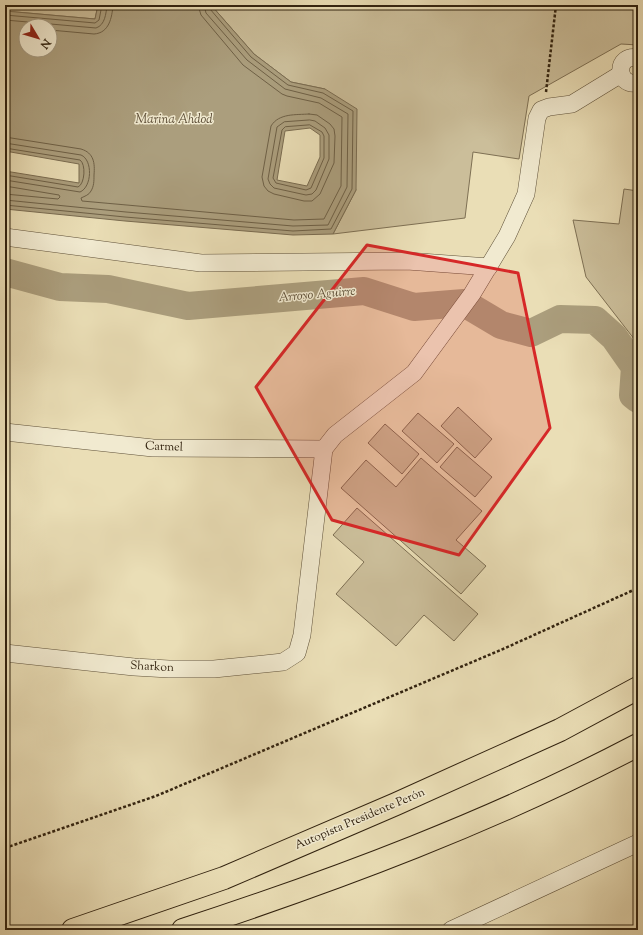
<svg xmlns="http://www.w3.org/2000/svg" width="643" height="935" font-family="'Sorts Mill Goudy',serif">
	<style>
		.green { fill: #cbbe9a; stroke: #7e7054 }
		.water { fill: #ab9e7d; stroke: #7a6c51; fill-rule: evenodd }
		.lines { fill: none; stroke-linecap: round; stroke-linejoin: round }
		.shore { stroke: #6e6046; stroke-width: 1 }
		.river { stroke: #ab9e7d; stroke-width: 28 }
		.street-casing { stroke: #5f5139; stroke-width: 18 }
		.highway-casing { stroke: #31220f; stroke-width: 24 }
		.path { stroke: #31220f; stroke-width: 2.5; stroke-dasharray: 3 2; stroke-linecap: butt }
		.street { stroke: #f1ead0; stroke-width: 17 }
		.highway { stroke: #eadeb6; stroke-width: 22 }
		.marked { fill: #d62828; fill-opacity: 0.2; stroke: #d62828; stroke-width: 3; stroke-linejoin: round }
		.labels { text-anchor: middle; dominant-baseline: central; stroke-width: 3; stroke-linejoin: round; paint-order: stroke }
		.street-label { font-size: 12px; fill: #31220f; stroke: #f1ead0 }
		.water-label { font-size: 13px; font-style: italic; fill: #5c4d36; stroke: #f1ead0 }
	</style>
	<rect width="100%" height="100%" fill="#eadeb6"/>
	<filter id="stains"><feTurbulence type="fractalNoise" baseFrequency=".005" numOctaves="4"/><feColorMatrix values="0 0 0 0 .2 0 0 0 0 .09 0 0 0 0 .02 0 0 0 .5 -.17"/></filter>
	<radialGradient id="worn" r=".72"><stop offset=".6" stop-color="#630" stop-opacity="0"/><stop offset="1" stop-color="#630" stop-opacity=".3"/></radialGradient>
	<!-- green -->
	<g class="green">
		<polygon points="5,5 98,5 95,19 5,11"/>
		<polygon points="211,5 638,5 638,45 621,44 529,96 519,159 473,152 465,218 333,234 356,190 325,89 291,82 254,54"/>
		<polygon points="624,189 638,191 638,344 586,277 573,220 619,224"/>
		<polygon points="458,407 492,439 475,458 441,426"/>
		<polygon points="418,413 454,444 437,463 402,431"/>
		<polygon points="385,424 419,454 402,474 368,443"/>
		<polygon points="457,447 492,477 475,497 440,467"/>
		<polygon points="421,458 482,511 456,540 486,566 461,594 341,488 366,460 396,487"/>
		<polygon points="357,508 478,614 454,641 424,615 396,646 336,594 364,562 333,535"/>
	</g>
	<!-- water -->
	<path class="water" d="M98 5H211L254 54 291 82 325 89 357 109 356 190 333 234 293 235 125 221 5 209V171L79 183V164L5 151V11L95 19ZM26 26H50V50H26ZM310 128 320 135V157L307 186 277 180 285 131Z"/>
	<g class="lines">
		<!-- shore -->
		<g class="shore">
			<polyline points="5,15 95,23 99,20 102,5"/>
			<path d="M5 20 96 28C105 25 106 14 107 5"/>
			<path d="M50 30 94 34C109 33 112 18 113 5"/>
			<path d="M309 114 317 115 330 124 334 129 335 136 334 163 320 194 312 201H304L274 194 268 191 264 186 262 177 271 126C279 113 296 115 309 114Z"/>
			<polygon points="310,120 315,121 325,128 329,135 329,159 316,190 312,194 306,195 274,188 270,184 268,179 277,127 284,122"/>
			<polygon points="310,125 322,132 324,136 324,158 311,188 306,190 276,183 273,178 282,130 285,127"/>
			<path d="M5 137 81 149C94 153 95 163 94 175 94 181 94 186 91 191 89 195 85 196 81 198L82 201 294 220 324 219 341 186 342 117 319 103 287 96 282 94 243 65 201 15 198 5"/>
			<path d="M5 143 81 155C93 160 92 187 80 192L5 180"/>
			<path d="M5 148 80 160C86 164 85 184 78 187L5 175"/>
			<polyline points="5,186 59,195 60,197 58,199 5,194"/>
			<polyline points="5,200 126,212 293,226 328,225 347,187 348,114 321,98 285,89 247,60 206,13 204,5"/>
			<polyline points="5,205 125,217 293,231 331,229 352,189 353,111 323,93 288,85 251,57 210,9 209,5"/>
		</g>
		<!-- river -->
		<polyline class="river" points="5,272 60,287 108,289 188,306 364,291 414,307 464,303 501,325 531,333 560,319 595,320 614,337 635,367 633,395 638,399"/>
		<defs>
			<g id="street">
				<path d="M638 58C615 53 615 87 638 83"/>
				<polyline points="5,237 201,263 407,261 489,267"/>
				<polyline points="5,432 153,448 324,449"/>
				<polyline points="5,653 134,667 169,669 214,669 283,662 297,653 302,635 324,449 335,435 414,373 472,294 507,236 526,194 537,118 541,110 549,107 572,104 621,74"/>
				<polyline points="451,930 638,843"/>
			</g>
			<g id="highway">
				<polyline points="73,930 224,878 396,804 560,730 638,688"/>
				<path d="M183 930C339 879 493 821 638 745"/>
			</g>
		</defs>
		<!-- street casing -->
		<use href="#street" class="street-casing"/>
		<!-- highway casing -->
		<use href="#highway" class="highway-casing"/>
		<!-- path -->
		<g class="path">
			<polyline points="546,92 556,5"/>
			<polyline points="5,848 156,796 503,649 638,588"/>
		</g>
		<!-- street -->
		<use href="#street" class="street"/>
		<!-- highway -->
		<use href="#highway" class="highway"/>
	</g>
	<!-- marked area -->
	<path class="marked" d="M367 245 518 273 550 428 459 555 332 520 256 387Z"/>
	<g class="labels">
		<!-- street labels -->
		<g class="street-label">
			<text transform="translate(164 447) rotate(2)">Carmel</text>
			<text transform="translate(152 667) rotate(3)">Sharkon</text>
			<text transform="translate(360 819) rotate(-23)">Autopista Presidente Perón</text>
		</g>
		<!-- water labels -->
		<g class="water-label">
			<text x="174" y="120">Marina Ahdod</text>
			<text transform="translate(317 295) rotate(-5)">Arroyo Aguirre</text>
		</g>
	</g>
	<!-- margin -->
	<rect width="643" height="935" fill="none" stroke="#eadeb6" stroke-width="20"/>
	<rect x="6" y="6" width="631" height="923" fill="none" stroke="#31220f" stroke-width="2"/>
	<rect x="10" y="10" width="623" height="915" fill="none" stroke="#31220f"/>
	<!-- north arrow -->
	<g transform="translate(38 38) rotate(128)"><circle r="19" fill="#f1ead0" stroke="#a49a83"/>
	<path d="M0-3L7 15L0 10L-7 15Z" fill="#8f2418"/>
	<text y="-6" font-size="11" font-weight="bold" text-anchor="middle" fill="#31220f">N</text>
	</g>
	<rect width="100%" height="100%" filter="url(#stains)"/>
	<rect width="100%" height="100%" fill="url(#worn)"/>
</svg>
